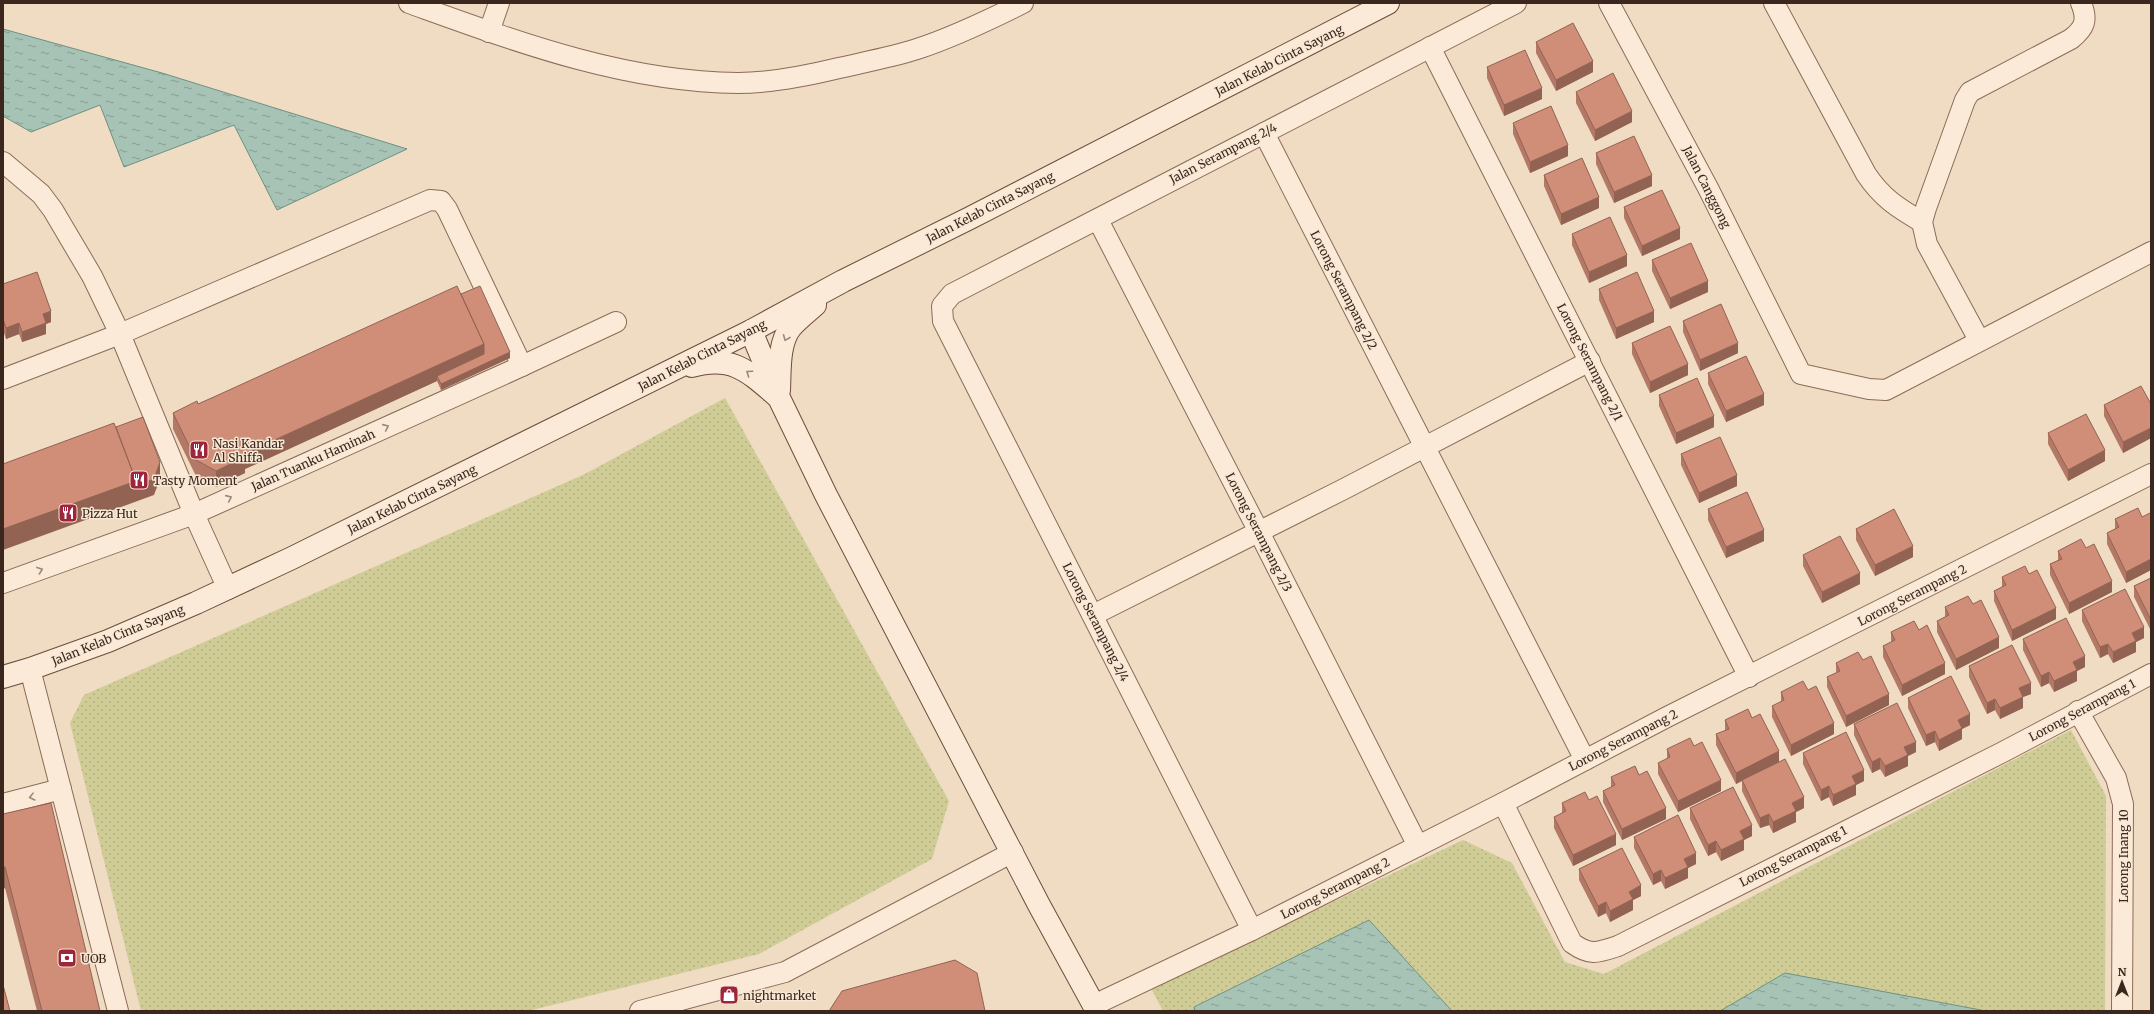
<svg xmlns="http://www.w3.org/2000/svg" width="2154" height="1014" font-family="Merriweather,serif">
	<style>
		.grass { fill: url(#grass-dots) }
		.water { fill: url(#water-ripples); stroke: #6c9282 }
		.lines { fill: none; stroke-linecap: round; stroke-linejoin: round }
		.street-casing { stroke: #8c6b59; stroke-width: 22 }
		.secondary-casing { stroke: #6e4c3c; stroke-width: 24 }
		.street { stroke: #faead7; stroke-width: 20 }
		.secondary { stroke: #faead7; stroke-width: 22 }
		.wall { fill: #b37966 }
		.shaded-wall { fill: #926353 }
		.building { fill: #d08d77; stroke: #926353 }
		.oneway { stroke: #9a887a }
		.labels { text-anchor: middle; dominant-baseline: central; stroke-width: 3; stroke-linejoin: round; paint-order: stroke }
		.street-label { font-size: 12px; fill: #3b271e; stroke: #f7e7d3 }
		.poi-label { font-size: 12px; fill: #3b271e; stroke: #f7e7d3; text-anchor: start }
	</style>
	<defs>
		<pattern id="grass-dots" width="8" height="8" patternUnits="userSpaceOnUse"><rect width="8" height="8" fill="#cfcc96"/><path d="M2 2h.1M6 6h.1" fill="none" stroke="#b3af81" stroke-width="1.8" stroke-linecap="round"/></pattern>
		<pattern id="water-ripples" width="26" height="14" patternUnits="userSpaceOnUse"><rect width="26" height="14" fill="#a6c3b5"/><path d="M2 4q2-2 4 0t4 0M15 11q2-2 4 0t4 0" fill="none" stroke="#889e93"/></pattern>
	</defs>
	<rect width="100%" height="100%" fill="#f0dbc3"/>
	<!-- grass -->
	<g class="grass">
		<polygon points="725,398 949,801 932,859 759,954 528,1011 141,1011 70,723 84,695 585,474"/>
		<polygon points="2071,730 2106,796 2105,1011 1986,1011 1785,973 1720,1011 1452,1011 1369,920 1194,1007 1195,1011 1163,1011 1151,988 1463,840 1512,863 1565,962 1604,974"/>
	</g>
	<!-- water -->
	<g class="water">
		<polygon points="3,29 162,73 407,149 277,210 234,125 124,167 100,105 31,132 3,116"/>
		<polygon points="1369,920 1452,1011 1195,1011 1194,1007"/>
		<polygon points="1785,973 1986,1011 1720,1011"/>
	</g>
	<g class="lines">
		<defs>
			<g id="street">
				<path d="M409 3C515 41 623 82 738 83 772 83 806 76 839 68 865 62 892 57 917 49 954 37 989 20 1023 3"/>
				<polyline points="1609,3 1708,188 1801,374 1869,389 1886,390 2151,252"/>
				<path d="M1774 3 1866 174C1882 198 1898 208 1922 222"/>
				<polyline points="489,32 499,3"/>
				<polyline points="1430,47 1749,677"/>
				<polyline points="1264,133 1585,760"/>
				<polyline points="3,162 41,194 53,210 92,276 120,334 194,514 228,589"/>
				<polyline points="1098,220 1259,532 1418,846"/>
				<path d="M1979 340 1927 244 1922 222 1926 208 1965 100 1970 92 2071 39C2085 28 2088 20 2081 3"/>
				<polyline points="3,379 120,334 430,200 441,201 447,209 522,366"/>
				<polyline points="3,583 194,514 522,366 616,322"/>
				<polyline points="1093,615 1342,490 1590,361"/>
				<polyline points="30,669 118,1011"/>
				<polyline points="2078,711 2116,778 2123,804 2122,1011"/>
				<path d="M1503 803 1572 943C1590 956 1597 953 1618 946L2001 753 2151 674"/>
				<polyline points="3,804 61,789"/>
				<polyline points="1252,930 943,321 942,306 952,294 1516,3"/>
				<polyline points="1094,1005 1252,930 1503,803 1667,717 2151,474"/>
				<polyline points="640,1011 785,972 1013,852"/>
			</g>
			<g id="secondary">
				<polyline points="751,331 779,398 826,495 1039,905 1097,1011"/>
				<path d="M692 366C732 355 748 371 777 396"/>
				<path d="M779 390C780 371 778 343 791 327 798 319 807 312 815 305"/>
				<polyline points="3,677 30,669 108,641 196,603 292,558 751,331 843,281 970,218 1388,3"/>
			</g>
		</defs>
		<!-- street casing -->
		<use href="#street" class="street-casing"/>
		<!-- secondary casing -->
		<use href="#secondary" class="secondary-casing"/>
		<!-- street -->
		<use href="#street" class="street"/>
		<!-- secondary -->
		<use href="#secondary" class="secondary"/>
	</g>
	<!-- wall -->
	<g class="wall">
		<polygon points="1536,42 1593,72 1556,91 1536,53"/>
		<polygon points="1487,67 1542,99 1504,116 1487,78"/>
		<polygon points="1576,92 1632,122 1595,141 1576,103"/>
		<polygon points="1513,123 1568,156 1530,173 1513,134"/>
		<polygon points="1596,153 1652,186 1614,203 1596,164"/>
		<polygon points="1544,175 1599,208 1561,225 1544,186"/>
		<polygon points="1624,207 1680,239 1642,256 1624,218"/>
		<polygon points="1572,234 1627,266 1589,283 1572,245"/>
		<polygon points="1652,260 1708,292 1670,309 1652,271"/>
		<polygon points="3,284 51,322 46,324 46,334 22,342 19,334 6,339 3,330"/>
		<polygon points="1599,289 1654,322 1616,339 1599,300"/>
		<polygon points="461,294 510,358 441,390 437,381 245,469 245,473 216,487 196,476 173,429 173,413 198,404"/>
		<polygon points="1683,321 1738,353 1700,371 1683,332"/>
		<polygon points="1632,343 1688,375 1650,393 1632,354"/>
		<polygon points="1708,373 1764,405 1726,422 1708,384"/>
		<polygon points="1659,395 1714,427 1676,444 1659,406"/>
		<polygon points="2151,404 2151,438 2123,453 2104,416 2104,405"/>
		<polygon points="2048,433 2105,461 2068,481 2048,444"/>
		<polygon points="1681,454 1737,486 1699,503 1681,465"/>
		<polygon points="1708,509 1764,541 1726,558 1708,520"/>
		<polygon points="2151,515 2151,570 2126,583 2107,544 2107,533 2115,529 2115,519 2142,517"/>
		<polygon points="1856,529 1913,557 1875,576 1856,540"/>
		<polygon points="2086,548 2112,592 2069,614 2050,575 2050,564 2058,560 2058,551"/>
		<polygon points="1803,555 1860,584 1822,603 1803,566"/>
		<polygon points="2002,577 2056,619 2012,641 1994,601 1994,591 2002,587"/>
		<polygon points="2151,578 2151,631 2134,597 2134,586"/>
		<polygon points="1973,604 1999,648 1956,670 1937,632 1937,621 1945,617 1945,607"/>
		<polygon points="2082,610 2144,638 2136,642 2136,652 2113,663 2108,654 2100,658 2082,621"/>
		<polygon points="1919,630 1945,674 1902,696 1883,657 1883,646 1891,642 1891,632"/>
		<polygon points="2023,639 2085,667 2077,671 2077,681 2054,692 2049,683 2041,687 2023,650"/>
		<polygon points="1863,660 1889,705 1846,727 1827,687 1827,677 1836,673 1836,663"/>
		<polygon points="1969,666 2031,694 2023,697 2023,708 2000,719 1995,710 1987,714 1969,677"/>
		<polygon points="1808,690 1834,734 1791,756 1772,717 1772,706 1781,702 1781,692"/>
		<polygon points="1908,698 1970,725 1962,729 1962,739 1939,751 1935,742 1926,746 1908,708"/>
		<polygon points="1752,718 1779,762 1736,784 1716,745 1716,734 1725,731 1725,720"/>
		<polygon points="1854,724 1916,752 1908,756 1908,766 1885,777 1880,769 1872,773 1854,735"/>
		<polygon points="1694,746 1721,791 1678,812 1658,774 1658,763 1667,759 1667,749"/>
		<polygon points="1803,753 1864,781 1856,785 1856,795 1833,806 1829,797 1821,801 1803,764"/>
		<polygon points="1639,775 1666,819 1622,840 1603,802 1603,791 1611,787 1611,777"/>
		<polygon points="1742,780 1804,808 1796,812 1796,822 1773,833 1769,825 1760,828 1742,791"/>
		<polygon points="1589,800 1616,845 1573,866 1554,828 1554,817 1562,813 1562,803"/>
		<polygon points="1690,808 1752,836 1744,840 1744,850 1721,861 1716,852 1708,856 1690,819"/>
		<polygon points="3,814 100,1011 37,1011 5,888 3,889"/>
		<polygon points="1634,837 1696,864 1688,868 1688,878 1665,889 1661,881 1653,885 1634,848"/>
		<polygon points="1579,869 1641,896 1633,900 1633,910 1610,922 1606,913 1598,917 1579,880"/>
	</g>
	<!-- shaded-wall -->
	<g class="shaded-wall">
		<polygon points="1593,61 1593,72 1556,91 1556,80"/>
		<polygon points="1542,88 1542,99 1504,116 1504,105"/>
		<polygon points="1632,111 1632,122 1595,141 1595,130"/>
		<polygon points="1568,145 1568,156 1530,173 1530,162"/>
		<polygon points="1652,175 1652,186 1614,203 1614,192"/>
		<polygon points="1599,197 1599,208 1561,225 1561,214"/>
		<polygon points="1680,228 1680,239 1642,256 1642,246"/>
		<polygon points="1627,255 1627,266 1589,283 1589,272"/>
		<polygon points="1708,281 1708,292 1670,309 1670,298"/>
		<polygon points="51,311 51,322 46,324 46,334 22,342 22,332 43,314"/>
		<polygon points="1654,311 1654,322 1616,339 1616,328"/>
		<polygon points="19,323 19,334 6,339 6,328"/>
		<polygon points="1738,343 1738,353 1700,371 1700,360"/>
		<polygon points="484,344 484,360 437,376 437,381 245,469 245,473 216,487 216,471 244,454"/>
		<polygon points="510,352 510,358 441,390 441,384"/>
		<polygon points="1688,364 1688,375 1650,393 1650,382"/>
		<polygon points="1764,394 1764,405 1726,422 1726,411"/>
		<polygon points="1714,416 1714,427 1676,444 1676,433"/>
		<polygon points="2151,428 2151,438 2123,453 2123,442"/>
		<polygon points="2105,450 2105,461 2068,481 2068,470"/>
		<polygon points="160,462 160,479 154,495 3,550 3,529"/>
		<polygon points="1737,475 1737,486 1699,503 1699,493"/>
		<polygon points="1764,530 1764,541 1726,558 1726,547"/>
		<polygon points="1913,546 1913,557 1875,576 1875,565"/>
		<polygon points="2151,559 2151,570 2126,583 2126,572"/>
		<polygon points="1860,573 1860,584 1822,603 1822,592"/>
		<polygon points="2112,581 2112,592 2069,614 2069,603"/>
		<polygon points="2056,608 2056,619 2012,641 2012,630"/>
		<polygon points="2144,627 2144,638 2136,642 2136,652 2113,663 2113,652 2132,633"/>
		<polygon points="1999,637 1999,648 1956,670 1956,659"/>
		<polygon points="2108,644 2108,654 2100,658 2100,647"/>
		<polygon points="2085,656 2085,667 2077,671 2077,681 2054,692 2054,681 2073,662"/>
		<polygon points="1945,663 1945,674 1902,696 1902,685"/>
		<polygon points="2049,672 2049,683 2041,687 2041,676"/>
		<polygon points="2031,683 2031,694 2023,697 2023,708 2000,719 2000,708 2019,688"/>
		<polygon points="1889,694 1889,705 1846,727 1846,716"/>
		<polygon points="1995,699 1995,710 1987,714 1987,703"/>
		<polygon points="1970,714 1970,725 1962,729 1962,739 1939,751 1939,740 1958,720"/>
		<polygon points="1834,723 1834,734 1791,756 1791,745"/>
		<polygon points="1935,731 1935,742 1926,746 1926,735"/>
		<polygon points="1916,742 1916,752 1908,756 1908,766 1885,777 1885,766 1904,747"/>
		<polygon points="1779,751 1779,762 1736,784 1736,773"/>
		<polygon points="1880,758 1880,769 1872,773 1872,762"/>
		<polygon points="1864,770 1864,781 1856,785 1856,795 1833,806 1833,795 1852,776"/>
		<polygon points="1721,780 1721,791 1678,812 1678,801"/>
		<polygon points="1829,786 1829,797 1821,801 1821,790"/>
		<polygon points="1804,797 1804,808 1796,812 1796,822 1773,833 1773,822 1792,803"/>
		<polygon points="1666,808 1666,819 1622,840 1622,829"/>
		<polygon points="1769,814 1769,825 1760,828 1760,818"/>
		<polygon points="1752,825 1752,836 1744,840 1744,850 1721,861 1721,850 1740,831"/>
		<polygon points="1616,834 1616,845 1573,866 1573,855"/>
		<polygon points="1716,841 1716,852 1708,856 1708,845"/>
		<polygon points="1696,853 1696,864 1688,868 1688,878 1665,889 1665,878 1684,859"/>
		<polygon points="3,867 5,867 5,888 3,889"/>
		<polygon points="1661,870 1661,881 1653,885 1653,874"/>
		<polygon points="1641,885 1641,896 1633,900 1633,910 1610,922 1610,911 1629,892"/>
		<polygon points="1606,902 1606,913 1598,917 1598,906"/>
	</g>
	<!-- building -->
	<g class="building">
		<polygon points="1573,23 1593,61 1556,80 1536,42"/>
		<polygon points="1525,50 1542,88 1504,105 1487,67"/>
		<polygon points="1613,73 1632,111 1595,130 1576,92"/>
		<polygon points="1551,106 1568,145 1530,162 1513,123"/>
		<polygon points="1634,136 1652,175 1614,192 1596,153"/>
		<polygon points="1582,158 1599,197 1561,214 1544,175"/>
		<polygon points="1662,190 1680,228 1642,246 1624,207"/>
		<polygon points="1610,217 1627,255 1589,272 1572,234"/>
		<polygon points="1691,243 1708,281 1670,298 1652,260"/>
		<polygon points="37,272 51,311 43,314 46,323 22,332 19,323 6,328 3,319 3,284"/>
		<polygon points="1637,272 1654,311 1616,328 1599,289"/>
		<polygon points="457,286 484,344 244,454 245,457 216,471 196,460 173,413 197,401 198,404 216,396"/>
		<polygon points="480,286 510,352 441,384 437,376 484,354 484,344 461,294"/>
		<polygon points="1721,304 1738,343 1700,360 1683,321"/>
		<polygon points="1670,326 1688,364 1650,382 1632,343"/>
		<polygon points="1746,356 1764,394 1726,411 1708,373"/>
		<polygon points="1697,378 1714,416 1676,433 1659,395"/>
		<polygon points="2141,386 2151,404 2151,428 2123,442 2104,405"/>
		<polygon points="2086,414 2105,450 2068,470 2048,433"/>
		<polygon points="143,417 160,462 154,479 136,486 136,481 116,427"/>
		<polygon points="114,423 136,481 3,529 3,464"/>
		<polygon points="1720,437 1737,475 1699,493 1681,454"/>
		<polygon points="1747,492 1764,530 1726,547 1708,509"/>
		<polygon points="2138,508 2142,517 2150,513 2151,515 2151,559 2126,572 2107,533 2119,527 2115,519"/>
		<polygon points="1894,509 1913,546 1875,565 1856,529"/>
		<polygon points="1840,536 1860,573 1822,592 1803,555"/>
		<polygon points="2081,539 2086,548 2094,544 2112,581 2069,603 2050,564 2062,559 2058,551"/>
		<polygon points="2025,566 2029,574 2037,570 2056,608 2012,630 1994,591 2006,585 2002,577"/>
		<polygon points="2151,578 2151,620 2134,586"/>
		<polygon points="2125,589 2144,627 2132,633 2136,641 2113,652 2108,644 2100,647 2082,610"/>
		<polygon points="1968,596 1973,604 1981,600 1999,637 1956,659 1937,621 1949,615 1945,607"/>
		<polygon points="2066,618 2085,656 2073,662 2077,670 2054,681 2049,672 2041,676 2023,639"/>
		<polygon points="1914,621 1919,630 1927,625 1945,663 1902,685 1883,646 1895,640 1891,632"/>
		<polygon points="2012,645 2031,683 2019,688 2023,697 2000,708 1995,699 1987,703 1969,666"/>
		<polygon points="1858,652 1863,660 1871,656 1889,694 1846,716 1827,677 1840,671 1836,663"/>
		<polygon points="1951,676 1970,714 1958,720 1962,728 1939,740 1935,731 1926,735 1908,698"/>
		<polygon points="1803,681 1808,690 1816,686 1834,723 1791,745 1772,706 1784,700 1781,692"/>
		<polygon points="1897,703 1916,742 1904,747 1908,755 1885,766 1880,758 1872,762 1854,724"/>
		<polygon points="1748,709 1752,718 1760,714 1779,751 1736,773 1716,734 1729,729 1725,720"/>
		<polygon points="1846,732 1864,770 1852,776 1856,784 1833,795 1829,786 1821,790 1803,753"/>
		<polygon points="1690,738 1694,746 1702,742 1721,780 1678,801 1658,763 1670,757 1667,749"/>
		<polygon points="1785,759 1804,797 1792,803 1796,811 1773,822 1769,814 1760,818 1742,780"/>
		<polygon points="1635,766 1639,775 1647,771 1666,808 1622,829 1603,791 1615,785 1611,777"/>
		<polygon points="1733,787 1752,825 1740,831 1744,839 1721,850 1716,841 1708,845 1690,808"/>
		<polygon points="1585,792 1589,800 1597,796 1616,834 1573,855 1554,817 1566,811 1562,803"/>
		<polygon points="51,803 100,1011 42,1011 5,867 3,867 3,814"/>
		<polygon points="1678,815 1696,853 1684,859 1688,867 1665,878 1661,870 1653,874 1634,837"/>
		<polygon points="1622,848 1641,885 1629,892 1633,899 1610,911 1606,902 1598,906 1579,869"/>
		<polygon points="955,960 977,973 985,1011 829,1011 842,991"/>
		<polygon points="3,985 10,1011 3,1011"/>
	</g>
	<!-- one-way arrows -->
	<defs><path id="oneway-chevron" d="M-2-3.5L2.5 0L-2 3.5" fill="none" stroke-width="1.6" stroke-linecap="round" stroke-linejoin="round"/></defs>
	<g class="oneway">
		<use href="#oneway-chevron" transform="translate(786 338) rotate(112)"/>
		<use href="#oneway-chevron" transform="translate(749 373) rotate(-145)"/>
		<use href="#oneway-chevron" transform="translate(386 427) rotate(-24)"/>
		<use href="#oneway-chevron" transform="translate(229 498) rotate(-24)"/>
		<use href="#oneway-chevron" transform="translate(40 570) rotate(-20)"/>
		<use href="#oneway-chevron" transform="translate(32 797) rotate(166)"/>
	</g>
	<!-- icons -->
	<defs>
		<symbol id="restaurant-square" viewBox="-11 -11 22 22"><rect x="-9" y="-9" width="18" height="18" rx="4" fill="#9e263c" stroke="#f7e7d3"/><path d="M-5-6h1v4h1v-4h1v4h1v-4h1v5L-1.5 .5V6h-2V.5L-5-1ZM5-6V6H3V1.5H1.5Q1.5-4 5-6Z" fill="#fff"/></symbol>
		<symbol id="bank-square" viewBox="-11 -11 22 22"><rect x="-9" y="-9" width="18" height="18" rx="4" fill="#9e263c" stroke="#f7e7d3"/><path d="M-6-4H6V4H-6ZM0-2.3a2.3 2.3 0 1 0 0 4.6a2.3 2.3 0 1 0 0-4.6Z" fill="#fff"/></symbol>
		<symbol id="shop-square" viewBox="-11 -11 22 22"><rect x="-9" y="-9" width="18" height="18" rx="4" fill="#9e263c" stroke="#f7e7d3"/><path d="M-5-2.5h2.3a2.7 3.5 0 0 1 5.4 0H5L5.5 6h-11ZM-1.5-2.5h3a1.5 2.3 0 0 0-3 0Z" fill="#fff"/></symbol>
	</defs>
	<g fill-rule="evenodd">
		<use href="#restaurant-square" x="188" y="439" width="22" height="22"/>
		<use href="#restaurant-square" x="128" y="469" width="22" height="22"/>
		<use href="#restaurant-square" x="57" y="502" width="22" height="22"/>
		<use href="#bank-square" x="56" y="947" width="22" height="22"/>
		<use href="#shop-square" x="718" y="984" width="22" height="22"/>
	</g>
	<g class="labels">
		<!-- street labels -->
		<g class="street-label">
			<text transform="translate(1279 60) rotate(-27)">Jalan Kelab Cinta Sayang</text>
			<text transform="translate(1223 153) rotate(-27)">Jalan Serampang 2/4</text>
			<text transform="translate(1707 187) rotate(63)">Jalan Canggong</text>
			<text transform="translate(990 207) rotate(-27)">Jalan Kelab Cinta Sayang</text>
			<text transform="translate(1344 290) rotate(63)">Lorong Serampang 2/2</text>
			<text transform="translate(702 355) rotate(-27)">Jalan Kelab Cinta Sayang</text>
			<text transform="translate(1590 362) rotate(63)">Lorong Serampang 2/1</text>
			<text transform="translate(313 460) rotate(-24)">Jalan Tuanku Haminah</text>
			<text transform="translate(412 499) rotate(-26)">Jalan Kelab Cinta Sayang</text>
			<text transform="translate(1259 532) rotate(63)">Lorong Serampang 2/3</text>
			<text transform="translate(1912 595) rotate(-27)">Lorong Serampang 2</text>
			<text transform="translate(1096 622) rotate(63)">Lorong Serampang 2/4</text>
			<text transform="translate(118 635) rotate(-22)">Jalan Kelab Cinta Sayang</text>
			<text transform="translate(2082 710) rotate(-28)">Lorong Serampang 1</text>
			<text transform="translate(1623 740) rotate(-27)">Lorong Serampang 2</text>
			<text transform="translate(1793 856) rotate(-27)">Lorong Serampang 1</text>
			<text transform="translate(2123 856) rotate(-90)">Lorong Inang 10</text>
			<text transform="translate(1335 888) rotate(-27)">Lorong Serampang 2</text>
		</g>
		<!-- poi labels -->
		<g class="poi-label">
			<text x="213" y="443">Nasi Kandar<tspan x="213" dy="14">Al Shiffa</tspan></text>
			<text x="153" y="480">Tasty Moment</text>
			<text x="82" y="513">Pizza Hut</text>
			<text x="81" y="958">UOB</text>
			<text x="743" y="995">nightmarket</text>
		</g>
	</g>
	<!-- border -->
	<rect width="2154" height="1014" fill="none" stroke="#3b271e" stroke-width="8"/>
	<!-- north arrow -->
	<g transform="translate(2122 982)" stroke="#f7e7d3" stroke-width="3" paint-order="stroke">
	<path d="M0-3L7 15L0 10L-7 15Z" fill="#3b271e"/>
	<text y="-6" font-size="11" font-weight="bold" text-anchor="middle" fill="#3b271e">N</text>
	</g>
</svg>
